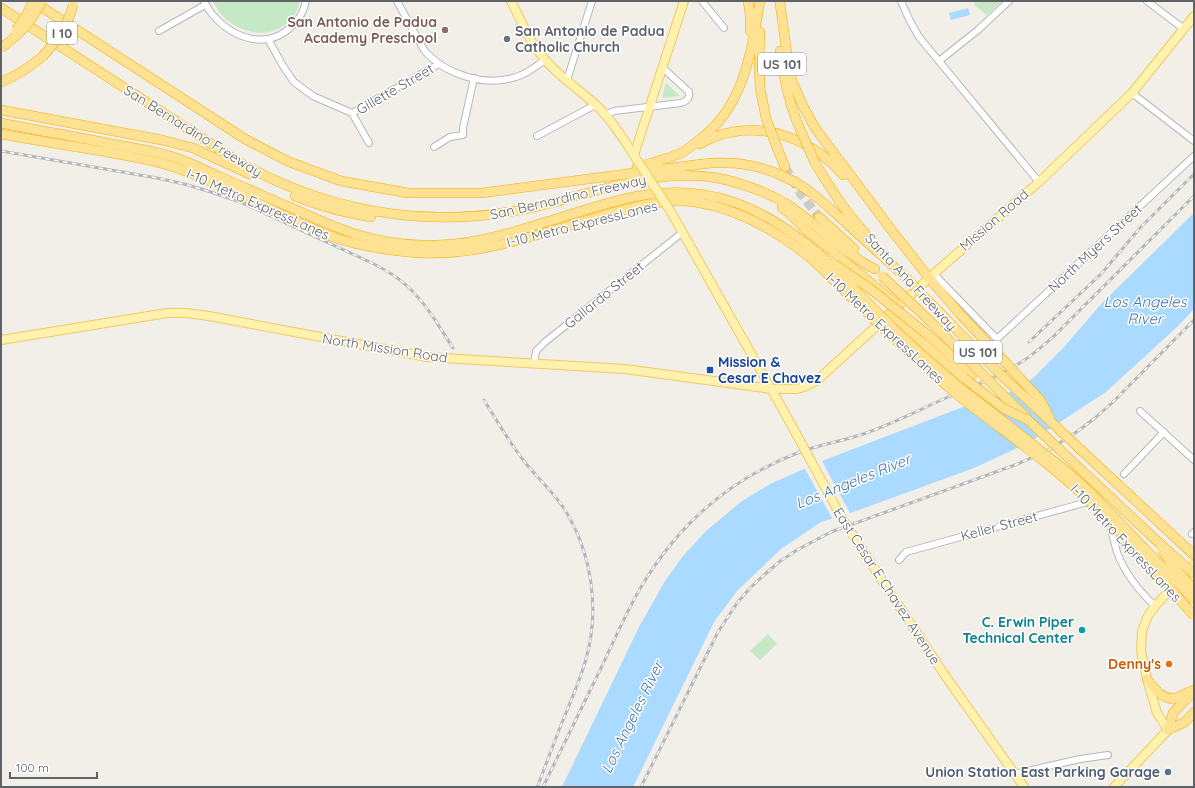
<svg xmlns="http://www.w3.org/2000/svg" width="1195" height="788" font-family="Quicksand,sans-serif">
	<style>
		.green { fill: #c5e8c5 }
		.water { fill: #aadaff }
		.pier { fill: #f1efe8 }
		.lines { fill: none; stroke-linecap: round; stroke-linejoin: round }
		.highway-tunnel { stroke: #ccccc8; stroke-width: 9; stroke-dasharray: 9 4.5; stroke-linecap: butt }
		.minor-casing { stroke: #b5b8bc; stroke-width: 8 }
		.major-casing { stroke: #f2c960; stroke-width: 10 }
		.highway-casing { stroke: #f9ab00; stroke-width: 10 }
		.minor { stroke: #fff; stroke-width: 6 }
		.major { stroke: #fff2af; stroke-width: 8 }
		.highway { stroke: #fde293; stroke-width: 9 }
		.rail-casing { stroke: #b6b7b8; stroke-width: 3 }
		.rail { stroke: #fff; stroke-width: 1.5; stroke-dasharray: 4.5; stroke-linecap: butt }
		.major-bridge-casing { stroke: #f2c960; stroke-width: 10; stroke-linecap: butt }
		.highway-bridge-casing { stroke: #f9ab00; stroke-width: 10; stroke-linecap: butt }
		.major-bridge { stroke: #fff2af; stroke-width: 8 }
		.highway-bridge { stroke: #fde293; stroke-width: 9 }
		.education-dot { fill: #8d6e63; stroke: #fff; stroke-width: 1.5 }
		.worship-dot { fill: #6b7280; stroke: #fff; stroke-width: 1.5 }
		.transit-dot { fill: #1a4fb4; stroke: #fff; stroke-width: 1.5 }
		.culture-dot { fill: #0f9aa8; stroke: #fff; stroke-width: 1.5 }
		.food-dot { fill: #e8710a; stroke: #fff; stroke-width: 1.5 }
		.service-dot { fill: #5c6f8a; stroke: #fff; stroke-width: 1.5 }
		.labels { text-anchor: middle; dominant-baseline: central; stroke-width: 3; stroke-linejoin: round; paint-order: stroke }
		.shield { fill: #fff; stroke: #8f9295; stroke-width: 1 }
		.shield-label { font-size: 13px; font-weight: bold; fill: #5f6368 }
		.education-label { font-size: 14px; font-weight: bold; fill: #785e54; stroke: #fff; text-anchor: end }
		.worship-label { font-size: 14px; font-weight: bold; fill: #5b616d; stroke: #fff; text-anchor: start }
		.street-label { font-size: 14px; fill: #5f6368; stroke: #fff }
		.transit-label { font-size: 14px; font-weight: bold; fill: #164399; stroke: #fff; text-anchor: start }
		.culture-label { font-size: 14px; font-weight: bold; fill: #0d838f; stroke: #fff; text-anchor: end }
		.food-label { font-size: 14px; font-weight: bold; fill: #c56008; stroke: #fff; text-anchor: end }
		.service-label { font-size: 14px; font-weight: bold; fill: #4e5e75; stroke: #fff; text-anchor: end }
		.water-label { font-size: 15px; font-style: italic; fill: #4174aa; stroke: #fff }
	</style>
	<rect width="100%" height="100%" fill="#f1efe8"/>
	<!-- green -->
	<g class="green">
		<path d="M212 1H300C297 12 294 17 286 24 265 41 235 31 219 12 217 8 215 4 212 1Z"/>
		<polygon points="975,1 1002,1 987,15 974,5"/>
		<polygon points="666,83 680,96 662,98"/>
		<polygon points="768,634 777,644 760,660 750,651"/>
	</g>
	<!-- water -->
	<g class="water">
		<polygon points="968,8 970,15 951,20 949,13"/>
		<polygon points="1194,213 1194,309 1177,327 1106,392 1034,439 1015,449 974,468 859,510 821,522 781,549 737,591 714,622 633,787 562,787 639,627 665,581 683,556 706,531 742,501 770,484 827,459 963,407 1014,391 1033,378 1064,347 1103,302"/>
	</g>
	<!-- pier -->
	<polygon class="pier" points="821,459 851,515 833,520 804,467"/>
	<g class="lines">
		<!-- highway-tunnel -->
		<polyline class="highway-tunnel" points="785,167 801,194 819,217"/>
		<defs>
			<g id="minor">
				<path d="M204 1C206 6 209 10 212 14 233 39 268 51 293 25 300 18 304 11 306 1"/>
				<path d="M397 1 424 50C445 75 485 87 516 77 527 74 536 66 545 60"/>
				<polyline points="702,1 724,28"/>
				<polyline points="901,1 909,19 919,37 1039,182"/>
				<polyline points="1147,1 1184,29"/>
				<polyline points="159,31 205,5"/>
				<polyline points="268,39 283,66 294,82 313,96 352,113 369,143"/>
				<polyline points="939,61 978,30 1009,1"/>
				<polyline points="567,80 592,1"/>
				<polyline points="1132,93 1194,141"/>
				<polyline points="352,113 439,64"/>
				<path d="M606 115 614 111 681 103C687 101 690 98 689 92L663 68"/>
				<polyline points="537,136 595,105"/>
				<polyline points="434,147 450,137 463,135 463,128 474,78"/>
				<polyline points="934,274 997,339 1194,156"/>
				<polyline points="534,364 536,351 545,342 683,232"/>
				<polyline points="1140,411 1194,460"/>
				<polyline points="1124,474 1164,432"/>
				<path d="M1109 522C1112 532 1114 542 1117 552 1125 574 1139 591 1155 606"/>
				<polyline points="1192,534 1194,532"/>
				<polyline points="899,560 906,552 1084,503 1090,503 1093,504"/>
				<polyline points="1014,774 1080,759 1108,755"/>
			</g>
			<g id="major">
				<path d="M511 1C520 18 527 37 539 52 554 73 576 87 595 104 612 120 624 140 637 160"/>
				<polyline points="634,155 684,1"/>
				<polyline points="671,212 787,417"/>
				<polyline points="894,310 929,278 1039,182 1132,93 1194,16"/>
				<polyline points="1,340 167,313 186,313 209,316 427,357 625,369 772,389 797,389 807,386 814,382 823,375 882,321"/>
				<polyline points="889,591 944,674 1024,787"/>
				<polyline points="1114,787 1168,730 1157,713 1147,679 1141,651 1142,631 1148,616 1155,606 1194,565"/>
			</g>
			<g id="highway">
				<polyline points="748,1 750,14 750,31"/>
				<path d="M34 2 245 139 287 161 341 181 408 193H482L702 164C710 163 719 162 727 163 748 163 772 170 791 180 811 190 827 206 844 221 864 240 885 258 905 277"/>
				<polyline points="780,4 788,61 792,81 803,106 815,128 893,232 929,278 960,314 1006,363"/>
				<path d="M1 8 239 162C335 216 444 232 551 203 605 189 661 168 718 178 741 183 764 191 785 203 811 219 832 243 858 259 863 263 869 266 875 269"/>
				<polyline points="760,32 759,62 760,88 766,118"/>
				<path d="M780 51C783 75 788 99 797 122"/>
				<path d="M1 82C17 76 30 67 43 56"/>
				<polyline points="1,110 162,140 193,148 249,174"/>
				<path d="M1 123C36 130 72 136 107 143 134 148 162 152 187 162 199 167 211 173 223 178 246 188 270 199 294 209 338 229 372 244 421 245 461 247 498 237 536 225 571 215 607 201 644 195 714 184 765 209 818 253"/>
				<path d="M1 134C35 140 69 146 102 151 126 156 151 159 174 167 213 180 250 200 287 217 304 225 321 233 339 239 365 247 392 251 419 253 481 256 540 234 598 217 629 208 663 198 695 202 740 209 779 232 813 260"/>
				<path d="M700 144C706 141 711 138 717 136 763 120 812 139 843 175"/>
				<polyline points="776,145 785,167"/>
				<path d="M815 163C830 187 845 212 865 233"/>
				<path d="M637 167C652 163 667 159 681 153 687 150 693 145 699 140 744 107 751 53 760 1"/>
				<path d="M295 196C320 206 345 213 371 217"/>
				<polyline points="782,208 789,213 805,229 899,306"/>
				<polyline points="819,217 854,249"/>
				<polyline points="889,314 964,378"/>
				<polyline points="928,335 973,374"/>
				<polyline points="1005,397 1027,418"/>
				<polyline points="1082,451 1194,555"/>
				<path d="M1147 679C1154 688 1163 701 1176 698 1182 696 1188 692 1194 690"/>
				<polyline points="1168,730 1173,713 1192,693"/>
				<polyline points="1168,730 1185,722 1194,712"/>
			</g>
		</defs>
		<!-- minor casing -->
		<use href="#minor" class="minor-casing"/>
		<!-- major casing -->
		<use href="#major" class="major-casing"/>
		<!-- highway casing -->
		<use href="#highway" class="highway-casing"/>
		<!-- minor -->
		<use href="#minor" class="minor"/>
		<!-- major -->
		<use href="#major" class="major"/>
		<!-- highway -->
		<use href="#highway" class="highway"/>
		<defs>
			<g id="rail">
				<path d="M1 151 157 178 184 184 208 191 240 202 372 263C384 269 396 276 406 285 426 303 439 326 453 348"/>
				<polyline points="1029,342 1102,273 1139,229 1194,174"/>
				<path d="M484 400C497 421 509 442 524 461 537 478 554 492 565 510 592 554 600 610 586 659 579 684 568 707 559 730 552 748 545 767 538 785"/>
				<path d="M543 787C563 746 583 705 603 664 615 638 627 611 641 587 679 523 731 478 800 452 822 444 844 441 866 433 894 423 921 409 948 397 974 386 1000 376 1023 361 1034 354 1044 345 1054 336L1194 196"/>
				<polyline points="641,787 718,632 737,603 750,588 764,575 779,562 797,550 831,532 1015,465 1047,451 1078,431 1095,418 1112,403 1194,320"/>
			</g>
		</defs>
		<!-- rail casing -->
		<use href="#rail" class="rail-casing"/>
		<!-- rail -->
		<use href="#rail" class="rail"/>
		<defs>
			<g id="major-bridge">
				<polyline points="637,160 671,212"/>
				<polyline points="787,417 843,520 889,591"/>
			</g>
			<g id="highway-bridge">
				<polyline points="16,30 27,14 33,1"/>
				<path d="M1 48C20 34 31 23 42 1"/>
				<path d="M43 56C57 41 68 25 73 5"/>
				<polyline points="766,118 776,145"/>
				<polyline points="797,122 815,163"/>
				<polyline points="818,253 893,328 923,356 959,387 988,409 1070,474 1091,493 1194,600"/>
				<path d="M813 260C859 305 905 351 954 392 998 428 1046 459 1086 498 1125 534 1159 576 1194 616"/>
				<polyline points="834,264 872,290 928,335"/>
				<polyline points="882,276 932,323 1005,397"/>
				<polyline points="905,277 998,372 1082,451"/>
				<polyline points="1006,363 1041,401 1049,417"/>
				<polyline points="964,378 1003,408 1028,420 1158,542 1194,574"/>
				<polyline points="1162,550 1172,565 1194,589"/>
			</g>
		</defs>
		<!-- major-bridge casing -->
		<use href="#major-bridge" class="major-bridge-casing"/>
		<!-- highway-bridge casing -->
		<use href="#highway-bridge" class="highway-bridge-casing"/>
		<!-- major-bridge -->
		<use href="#major-bridge" class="major-bridge"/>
		<!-- highway-bridge -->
		<use href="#highway-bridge" class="highway-bridge"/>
	</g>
	<!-- markers -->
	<circle class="education-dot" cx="445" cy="30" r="4"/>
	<circle class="worship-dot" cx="507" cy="39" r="4"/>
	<rect class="transit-dot" x="706" y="366" width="8" height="8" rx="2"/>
	<circle class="culture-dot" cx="1082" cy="630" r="4"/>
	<circle class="food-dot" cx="1169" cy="664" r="4"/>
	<circle class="service-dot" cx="1168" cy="772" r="4"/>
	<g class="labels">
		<!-- shield labels -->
		<g class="shield">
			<rect x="47" y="22" width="30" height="22" rx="3"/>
			<rect x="758" y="53" width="48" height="22" rx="3"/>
			<rect x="954" y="341" width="48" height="22" rx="3"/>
		</g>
		<g class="shield-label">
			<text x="62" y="33">I 10</text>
			<text x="782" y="64">US 101</text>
			<text x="978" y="352">US 101</text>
		</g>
		<!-- education labels -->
		<g class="education-label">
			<text x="437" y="22">San Antonio de Padua<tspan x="437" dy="16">Academy Preschool</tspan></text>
		</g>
		<!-- worship labels -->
		<g class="worship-label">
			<text x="515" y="31">San Antonio de Padua<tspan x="515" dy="16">Catholic Church</tspan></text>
		</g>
		<!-- street labels -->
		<g class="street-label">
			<text transform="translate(395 89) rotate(-30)">Gillette Street</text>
			<text transform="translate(193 131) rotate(32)">San Bernardino Freeway</text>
			<text transform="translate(568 197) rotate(-13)">San Bernardino Freeway</text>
			<text transform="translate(258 204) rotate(24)">I-10 Metro ExpressLanes</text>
			<text transform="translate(994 220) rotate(-41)">Mission Road</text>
			<text transform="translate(582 224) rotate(-14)">I-10 Metro ExpressLanes</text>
			<text transform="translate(1095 248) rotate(-43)">North Myers Street</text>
			<text transform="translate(911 282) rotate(47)">Santa Ana Freeway</text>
			<text transform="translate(604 295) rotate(-39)">Gallardo Street</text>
			<text transform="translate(885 328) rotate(43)">I-10 Metro ExpressLanes</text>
			<text transform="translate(385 348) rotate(9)">North Mission Road</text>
			<text transform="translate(999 526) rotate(-15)">Keller Street</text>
			<text transform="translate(1126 543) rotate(47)">I-10 Metro ExpressLanes</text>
			<text transform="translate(887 586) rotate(57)">East Cesar E Chavez Avenue</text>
		</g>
		<!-- transit labels -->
		<g class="transit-label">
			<text x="718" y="362">Mission &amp;<tspan x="718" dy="16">Cesar E Chavez</tspan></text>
		</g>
		<!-- culture labels -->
		<g class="culture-label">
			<text x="1074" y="622">C. Erwin Piper<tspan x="1074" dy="16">Technical Center</tspan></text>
		</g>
		<!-- food labels -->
		<g class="food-label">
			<text x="1161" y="664">Denny's</text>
		</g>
		<!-- service labels -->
		<g class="service-label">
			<text x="1160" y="772">Union Station East Parking Garage</text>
		</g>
		<!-- water labels -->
		<g class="water-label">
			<text x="1145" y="301">Los Angeles<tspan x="1145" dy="17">River</tspan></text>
			<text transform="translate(853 481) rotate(-22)">Los Angeles River</text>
			<text transform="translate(632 717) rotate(-64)">Los Angeles River</text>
		</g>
	</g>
	<!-- border -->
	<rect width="1195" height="788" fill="none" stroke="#5f6368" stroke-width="4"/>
	<!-- scale -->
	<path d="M10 772v6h87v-6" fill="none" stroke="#5f6368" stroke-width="2"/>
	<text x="16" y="772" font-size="12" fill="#5f6368" stroke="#ffffff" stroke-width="3" paint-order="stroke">100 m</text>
</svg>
